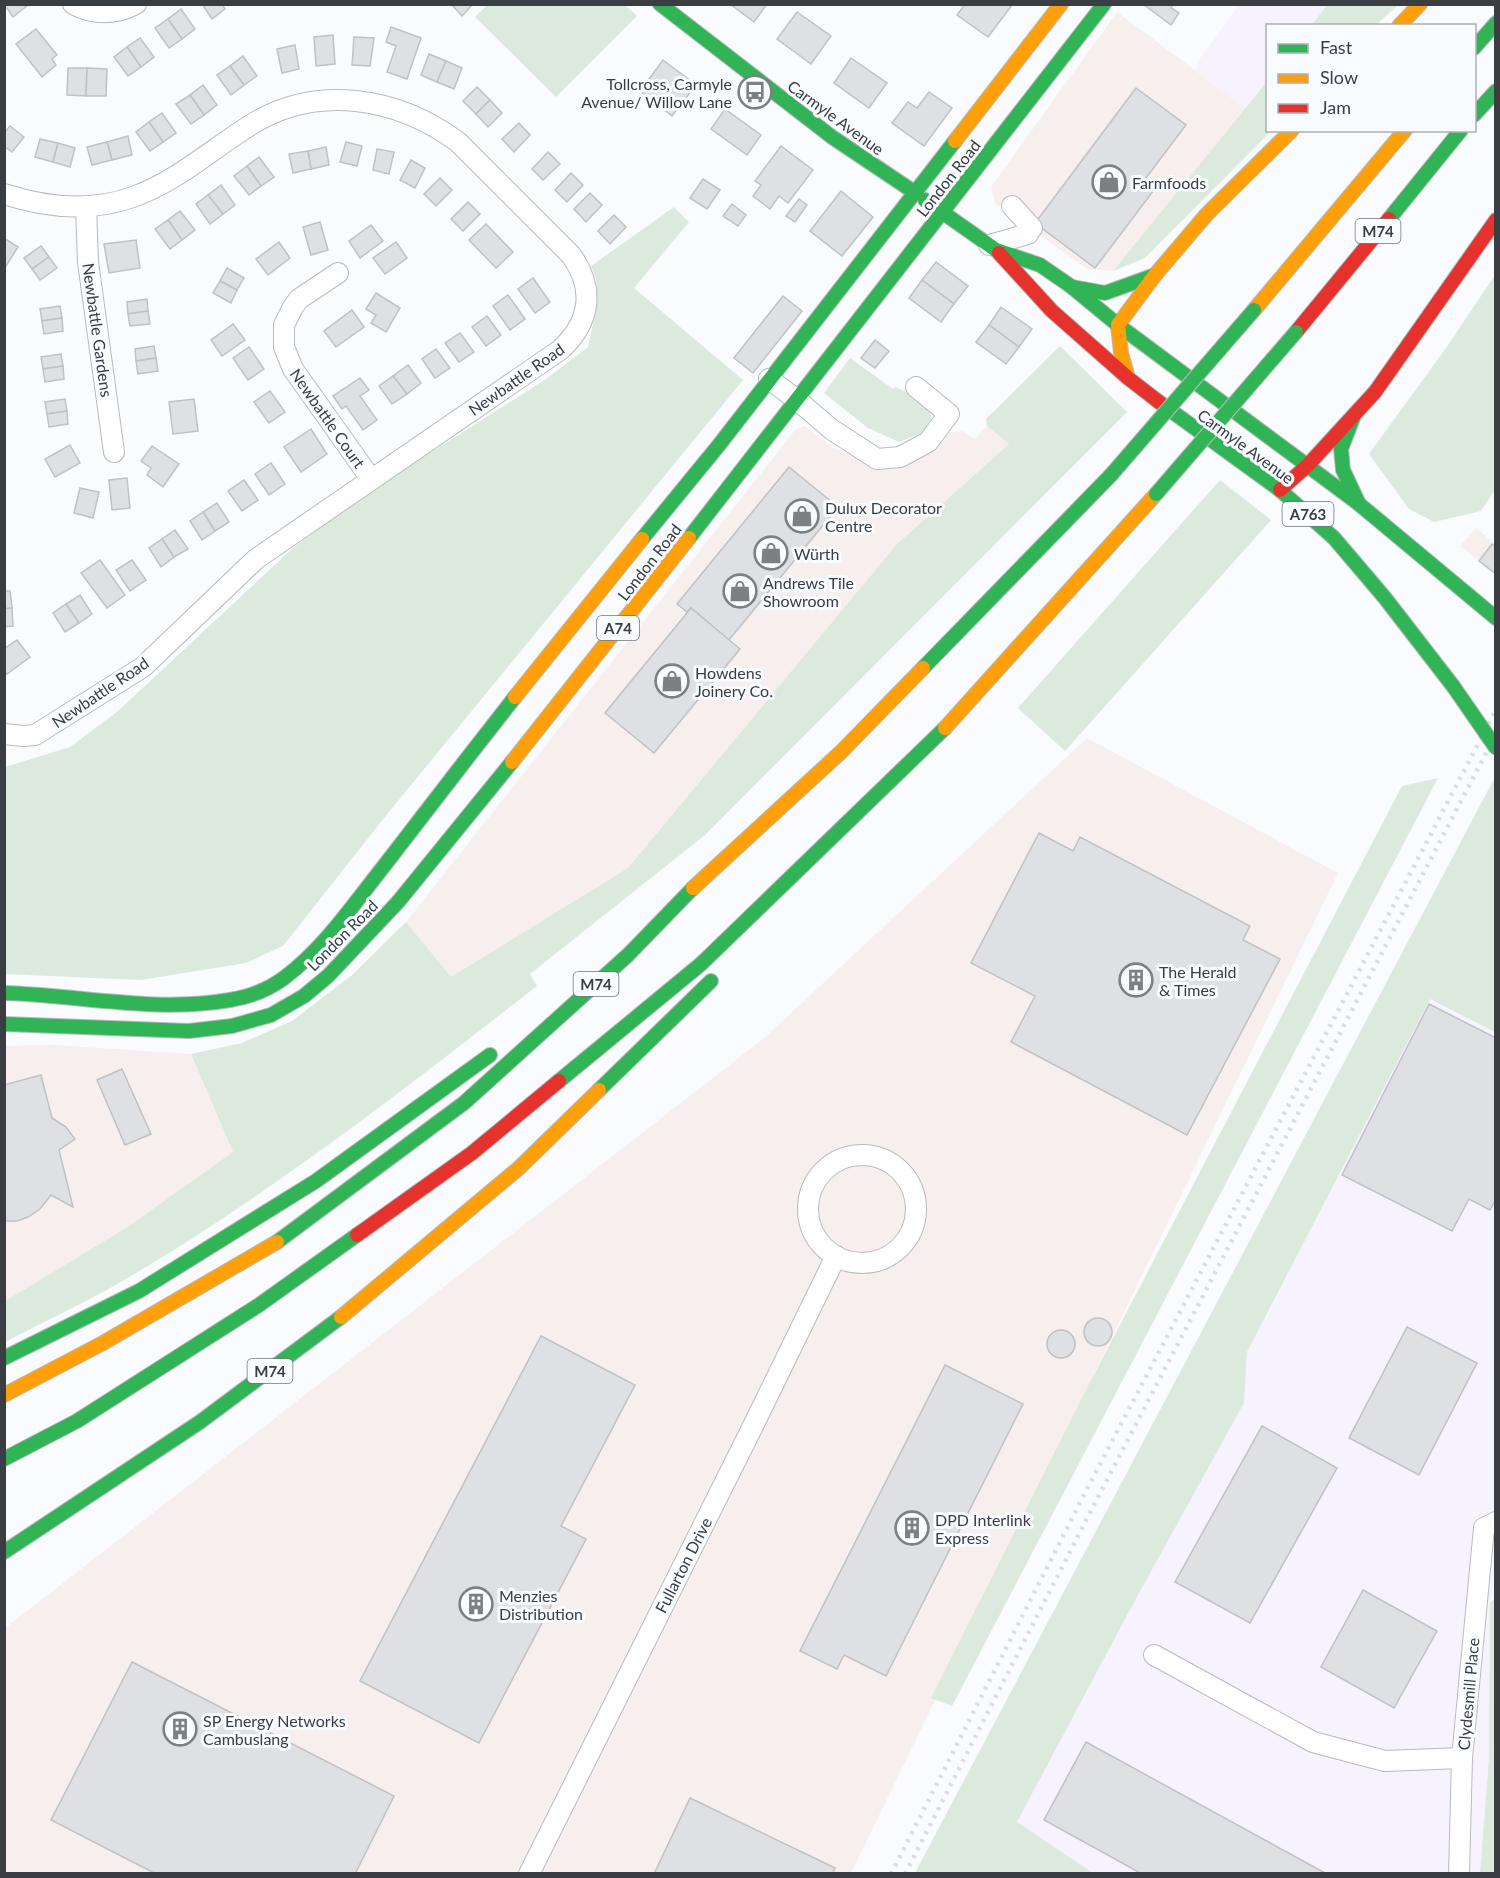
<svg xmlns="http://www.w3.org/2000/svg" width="1500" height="1878" font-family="Lato,sans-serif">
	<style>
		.commercial { fill: #f7efed }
		.industrial { fill: #f6f3ff }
		.green { fill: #dbeadc }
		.building { fill: #dfe0e4; stroke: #c0c1c4; stroke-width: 1.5 }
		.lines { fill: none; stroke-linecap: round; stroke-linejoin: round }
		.street-casing { stroke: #b8bbbe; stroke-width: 22 }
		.fast-casing { stroke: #b8bbbe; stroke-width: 16 }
		.slow-casing { stroke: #b8bbbe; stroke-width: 16 }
		.jam-casing { stroke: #b8bbbe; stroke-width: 16 }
		.street { stroke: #fefeff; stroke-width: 20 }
		.fast { stroke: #30b455; stroke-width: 14 }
		.slow { stroke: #ff9f0a; stroke-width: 14 }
		.jam { stroke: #e5322d; stroke-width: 14 }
		.rail { stroke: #dddddf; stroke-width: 4.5; stroke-dasharray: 3 6; stroke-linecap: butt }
		.fast-bridge-casing { stroke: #b8bbbe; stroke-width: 16; stroke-linecap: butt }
		.fast-bridge { stroke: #30b455; stroke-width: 14 }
		.labels { text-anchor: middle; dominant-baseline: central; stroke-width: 6; stroke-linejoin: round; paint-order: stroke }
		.shield { fill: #f8fbff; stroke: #73767a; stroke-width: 1.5 }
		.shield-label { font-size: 15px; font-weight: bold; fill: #3a3d41 }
		.poi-label { font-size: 16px; fill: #3a3d41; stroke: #f8fbff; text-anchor: start }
		.street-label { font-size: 16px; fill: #3a3d41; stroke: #f8fbff }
	</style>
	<rect width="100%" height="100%" fill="#f9fbfe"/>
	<!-- commercial -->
	<g class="commercial">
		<polygon points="1117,12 1247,109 1113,271 1087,269 995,203 991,187"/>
		<polygon points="805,426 832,447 872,463 935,447 949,433 963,431 975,439 987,426 1009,444 897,544 628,868 451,978 406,922 796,429"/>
		<polygon points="1476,528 1495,544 1495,574 1460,546"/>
		<polygon points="1087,738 1338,873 851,1873 5,1874 5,1628 763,1039"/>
		<polygon points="55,1045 191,1054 233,1152 126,1228 5,1301 5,1046"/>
	</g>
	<!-- industrial -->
	<g class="industrial">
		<polygon points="1239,5 1327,5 1311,25 1268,26 1267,82 1247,109 1196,71 1199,60"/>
		<polygon points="1430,998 1495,1032 1496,1575 1490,1602 1489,1758 1480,1873 1093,1873 1016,1822 1132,1606 1244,1403 1247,1352"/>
	</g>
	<!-- green -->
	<g class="green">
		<polygon points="487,5 625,5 637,16 556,97 475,17"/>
		<polygon points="1327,5 1398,5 1376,25 1311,26"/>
		<polygon points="1267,82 1268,130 1271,131 1145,258 1113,271"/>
		<path d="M674 207 689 222 634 288 743 380 384 818 283 946 246 963 141 980 5 974V767L70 747 118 711 293 548 369 492 546 379 588 347C593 322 604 291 591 266Z"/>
		<polygon points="1495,275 1495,490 1481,511 1434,522 1409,509 1369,454 1446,348"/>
		<path d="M1060 346 1127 412 705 835 530 974 537 986C401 1092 264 1199 114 1286 78 1306 41 1323 5 1342V1301L126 1228 233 1152 191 1054 242 1043 292 1021 352 975 406 922 451 977 628 868 897 544 1009 444 987 426 986 419Z"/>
		<path d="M850 358 893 389 895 387C912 395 932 400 932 421L922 433 899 442 868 428 824 393Z"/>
		<polygon points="1220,480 1271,520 1065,751 1018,708"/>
		<polygon points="1438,778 952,1706 931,1698 1090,1382 1402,786"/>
		<polygon points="1494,779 1496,782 1495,1032 1430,999 1247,1352 1244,1403 1132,1606 1017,1822 1093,1873 915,1873"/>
		<polygon points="1495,1599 1495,1873 1480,1873 1489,1758 1490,1602"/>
	</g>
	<!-- building -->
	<g class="building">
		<polygon points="4,4 28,4 28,5 13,17"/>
		<polygon points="202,4 222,4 225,9 212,19"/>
		<polygon points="451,4 473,4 462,16"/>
		<polygon points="730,4 767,4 754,22"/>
		<polygon points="965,4 1011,4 1012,5 988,37 957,15"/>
		<polygon points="1143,4 1173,4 1171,8 1179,13 1171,25"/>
		<polygon points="181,9 195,29 182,39 168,19"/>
		<polygon points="797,12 831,36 811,64 777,39"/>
		<polygon points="168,19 182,39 169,48 155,28"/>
		<polygon points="391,27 421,38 407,79 387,72 396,46 386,42"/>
		<polygon points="36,29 57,55 52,59 56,65 42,77 16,44"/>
		<polygon points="333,35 335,64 316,66 314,37"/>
		<polygon points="354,37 374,38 370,66 352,65"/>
		<polygon points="140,38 154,57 141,67 127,47"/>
		<polygon points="295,45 299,69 282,73 277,49"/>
		<polygon points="127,47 141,67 128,76 114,57"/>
		<polygon points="429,54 446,61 437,82 421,75"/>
		<polygon points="243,56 257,76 244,85 230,66"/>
		<polygon points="851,58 887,83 869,108 834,83"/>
		<polygon points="663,60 696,85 672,116 640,91"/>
		<polygon points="446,61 462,68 454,89 437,82"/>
		<polygon points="230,66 244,85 231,95 217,75"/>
		<polygon points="68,68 87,68 86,96 67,95"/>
		<polygon points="87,68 107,69 106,96 86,96"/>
		<polygon points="203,85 217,105 204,115 190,95"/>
		<polygon points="477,87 490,100 476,114 463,101"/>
		<polygon points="1136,88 1186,125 1146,178 1157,186 1095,268 1035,223"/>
		<polygon points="929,92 952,108 924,146 892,123 908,102 917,108"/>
		<polygon points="190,95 204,115 191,124 176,104"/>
		<polygon points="490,100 502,113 488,127 476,114"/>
		<polygon points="725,109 761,135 747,155 711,129"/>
		<polygon points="162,113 176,133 163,142 149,122"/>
		<polygon points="149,122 163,142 150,151 136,132"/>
		<polygon points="519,123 530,135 514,152 502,139"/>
		<polygon points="10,126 24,137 12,152 4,146 4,133"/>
		<polygon points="128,136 132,155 112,160 107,142"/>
		<polygon points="40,139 58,143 53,162 35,157"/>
		<polygon points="107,142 112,160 92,165 87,147"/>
		<polygon points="346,142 362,146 357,166 340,162"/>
		<polygon points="58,143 75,148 70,167 53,162"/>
		<polygon points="781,146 813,170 788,203 779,196 770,209 753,196 761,185 755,181"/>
		<polygon points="326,147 329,165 311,169 308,151"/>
		<polygon points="377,149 394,152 389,174 373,170"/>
		<polygon points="308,151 311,169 293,173 289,154"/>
		<polygon points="548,152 560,164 543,180 532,169"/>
		<polygon points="259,157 274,177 261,186 247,166"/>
		<polygon points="411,160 425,168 415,188 400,180"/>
		<polygon points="247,166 261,186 249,195 234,176"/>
		<polygon points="571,173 583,185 567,202 555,190"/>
		<polygon points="440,178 452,190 436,206 424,194"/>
		<polygon points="703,179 720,190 707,209 690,198"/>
		<polygon points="221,185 235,205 223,214 208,195"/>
		<polygon points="841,191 873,217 842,256 810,231"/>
		<polygon points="590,193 602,205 586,222 574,209"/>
		<polygon points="208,195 223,214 210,224 196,204"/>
		<polygon points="799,199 807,205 795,222 786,216"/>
		<polygon points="468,202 480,214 463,231 451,219"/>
		<polygon points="732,204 746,215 738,226 723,216"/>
		<polygon points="180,211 195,230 182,240 168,220"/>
		<polygon points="614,215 626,227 610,244 598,231"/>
		<polygon points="168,220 182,240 170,249 155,229"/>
		<polygon points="320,222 328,250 311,255 303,227"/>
		<polygon points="486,224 513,252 496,268 469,240"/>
		<polygon points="371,225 383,241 360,258 349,241"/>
		<polygon points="4,238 18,247 6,266 4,266"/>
		<polygon points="136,240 140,268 109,273 104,244"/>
		<polygon points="279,242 290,258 268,275 256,259"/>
		<polygon points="396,242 407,258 385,274 373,258"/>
		<polygon points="41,246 49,257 32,269 24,258"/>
		<polygon points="49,257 57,268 40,280 32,269"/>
		<polygon points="936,262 968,286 954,304 922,280"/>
		<polygon points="227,268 244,278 237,290 220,281"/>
		<polygon points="533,278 550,302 535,313 518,289"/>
		<polygon points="922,280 954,304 941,322 909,298"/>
		<polygon points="220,281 237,290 231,303 213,293"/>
		<polygon points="376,293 400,308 386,332 371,323 376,315 366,309"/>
		<polygon points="508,295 525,319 510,330 493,306"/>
		<polygon points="783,296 802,311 753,373 734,358"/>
		<polygon points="147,299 148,311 128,314 127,302"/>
		<polygon points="60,306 62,318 42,321 40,309"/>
		<polygon points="1001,307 1032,329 1019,347 989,325"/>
		<polygon points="352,310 364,327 336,347 324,331"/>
		<polygon points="148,311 150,324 130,326 128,314"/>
		<polygon points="487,316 501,335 486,346 472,327"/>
		<polygon points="62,318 63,331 44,334 42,321"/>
		<polygon points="233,324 245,340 222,356 211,340"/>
		<polygon points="989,325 1019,347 1006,364 976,342"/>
		<polygon points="460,333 474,352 459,362 445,343"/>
		<polygon points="875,340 889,351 875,368 861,358"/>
		<polygon points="154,346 156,358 136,361 135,349"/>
		<polygon points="249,347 264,369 248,380 233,358"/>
		<polygon points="436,349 450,368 435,378 422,359"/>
		<polygon points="61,354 63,366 43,369 41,357"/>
		<polygon points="156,358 158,371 138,374 136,361"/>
		<polygon points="408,365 421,383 407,394 393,376"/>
		<polygon points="63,366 64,379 45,382 43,369"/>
		<polygon points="393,376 407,394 392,404 379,386"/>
		<polygon points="360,378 369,390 360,396 377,420 363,430 346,406 342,409 333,396"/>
		<polygon points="270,391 285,412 269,423 254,402"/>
		<polygon points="65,399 67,411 47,414 45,402"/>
		<polygon points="194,399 198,431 173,434 169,402"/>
		<polygon points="67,411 68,424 49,427 47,414"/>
		<polygon points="311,429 327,454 301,472 284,447"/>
		<polygon points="70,445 80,463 55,477 45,459"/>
		<polygon points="152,446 179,464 163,487 147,475 151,468 141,461"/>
		<polygon points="271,463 285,484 269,495 255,474"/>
		<polygon points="789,467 838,507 729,640 691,608 687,612 677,604"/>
		<polygon points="127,478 130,508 112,510 109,480"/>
		<polygon points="244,480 258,500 242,511 228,491"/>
		<polygon points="80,488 99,492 93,518 74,513"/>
		<polygon points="217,503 229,522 215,531 203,512"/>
		<polygon points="203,512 215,531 202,540 190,521"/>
		<polygon points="175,530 188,549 174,557 162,539"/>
		<polygon points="162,539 174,557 161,567 149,548"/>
		<polygon points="1492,544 1496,547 1496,574 1479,561"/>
		<polygon points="100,560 125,595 107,608 81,573"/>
		<polygon points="132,560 146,580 130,591 116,570"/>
		<polygon points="4,591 10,591 12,608 4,609"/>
		<polygon points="80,595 92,614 79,623 66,604"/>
		<polygon points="66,604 79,623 65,632 53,613"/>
		<polygon points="12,608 13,626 4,627 4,609"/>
		<polygon points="691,608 740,649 654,753 605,713"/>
		<polygon points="17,640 30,657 7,674 4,671 4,649"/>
		<polygon points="1039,833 1073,851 1080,837 1250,926 1243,940 1280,959 1187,1135 1011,1042 1035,996 971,963"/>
		<polygon points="1429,1004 1496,1038 1496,1199 1490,1210 1469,1199 1452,1231 1342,1175"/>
		<polygon points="122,1069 151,1134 125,1145 97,1080"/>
		<polygon points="41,1075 52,1118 66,1127 75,1139 59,1150 73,1207 51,1195 40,1209 28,1217 17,1221 4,1221 4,1085"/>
		<circle cx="1098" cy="1332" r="14"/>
		<polygon points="1407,1327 1477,1363 1419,1475 1349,1438"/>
		<circle cx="1061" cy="1344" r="14"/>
		<polygon points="541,1336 635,1385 561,1526 586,1539 479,1743 360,1681"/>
		<polygon points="945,1365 1023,1404 886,1676 844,1655 837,1669 800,1651"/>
		<polygon points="1262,1426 1337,1468 1250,1623 1175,1582"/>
		<polygon points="1363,1590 1437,1631 1394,1708 1321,1667"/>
		<polygon points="132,1662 394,1796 355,1874 156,1874 51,1820"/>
		<polygon points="1086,1742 1327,1874 1142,1874 1044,1820"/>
		<polygon points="690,1798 835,1868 833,1874 654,1874"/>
	</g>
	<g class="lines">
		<defs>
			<g id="street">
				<path d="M73 4C93 15 115 15 136 4"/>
				<path d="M4 194C47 208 91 212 133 197 177 181 211 150 249 126 316 83 397 97 458 142L571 255C595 288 591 322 560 350L256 559 143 667 35 735 23 736 4 734"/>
				<polyline points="1012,206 1032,228"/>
				<polyline points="86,207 88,262 114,452"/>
				<polyline points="989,245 1028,234"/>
				<polyline points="338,273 299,299 293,307 284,325 284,347 293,369 371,479"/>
				<polyline points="769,379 796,399 831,429 877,459 900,457 928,442 949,414 916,387"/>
				<circle cx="862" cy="1209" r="54"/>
				<polyline points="1154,1655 1313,1742 1385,1761 1462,1758"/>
				<polyline points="529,1874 753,1426 836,1256"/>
				<polyline points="1459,1874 1462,1758 1484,1528 1496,1522"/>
			</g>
			<g id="fast">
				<polyline points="660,4 832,137 914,192"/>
				<polyline points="1474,48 1496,23"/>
				<polyline points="1474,115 1496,91"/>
				<polyline points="925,200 996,250 1040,265 1072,287 1118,325 1359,504 1496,618"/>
				<polyline points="1389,219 1461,130"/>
				<polyline points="1072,287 1105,293 1155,275"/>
				<polyline points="1159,402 1280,490 1334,538 1385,598 1453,686"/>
				<polyline points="1353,418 1341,449 1343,470 1359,504"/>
				<polyline points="689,538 1104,4"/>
				<polyline points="642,539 719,445 955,141"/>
				<polyline points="923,668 1111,475"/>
				<path d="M4 993C79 995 155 1013 230 1000 249 997 269 989 284 978 324 948 353 905 384 866 427 810 471 753 515 697"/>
				<polyline points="4,1024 189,1031 232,1026 271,1015 304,996 328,976 398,902 512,762"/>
				<polyline points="559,1081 701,964 945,728"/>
				<polyline points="599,1090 711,981"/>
				<polyline points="277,1242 464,1103 628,955 693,888"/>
				<polyline points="4,1358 139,1291 316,1181 490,1055"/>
				<polyline points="4,1459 77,1421 259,1305 357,1235"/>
				<polyline points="4,1552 200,1422 341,1317"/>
			</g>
			<g id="slow">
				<polyline points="1399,26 1420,4"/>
				<polyline points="955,141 1061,4"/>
				<polyline points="1254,310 1405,130"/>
				<polyline points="1128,378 1121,353 1118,325 1155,275 1207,214 1292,130"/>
				<polyline points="515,697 642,539"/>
				<polyline points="945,728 1156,494"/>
				<polyline points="512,762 689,538"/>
				<polyline points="693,888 841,752 923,668"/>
				<polyline points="341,1317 519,1168 599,1090"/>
				<polyline points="4,1395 103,1343 277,1242"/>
			</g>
			<g id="jam">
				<polyline points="999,253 1052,311 1128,378 1159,402"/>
				<polyline points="1296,332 1389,219"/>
				<polyline points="1280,490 1308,465 1375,392 1496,220"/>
				<polyline points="357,1235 472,1153 559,1081"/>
			</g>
		</defs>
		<!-- street casing -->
		<use href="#street" class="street-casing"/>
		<!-- fast casing -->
		<use href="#fast" class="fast-casing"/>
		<!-- slow casing -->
		<use href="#slow" class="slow-casing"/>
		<!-- jam casing -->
		<use href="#jam" class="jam-casing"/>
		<!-- street -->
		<use href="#street" class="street"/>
		<!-- fast -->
		<use href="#fast" class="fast"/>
		<!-- slow -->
		<use href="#slow" class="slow"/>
		<!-- jam -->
		<use href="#jam" class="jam"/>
		<!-- rail -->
		<g class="rail">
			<polyline points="891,1874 1088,1487 1496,710"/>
			<polyline points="905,1874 1098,1497 1496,734"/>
		</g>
		<defs>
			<g id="fast-bridge">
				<polyline points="1111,475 1254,310"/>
				<polyline points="1156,494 1296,332"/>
				<polyline points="1453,686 1496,748"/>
			</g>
		</defs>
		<!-- fast-bridge casing -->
		<use href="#fast-bridge" class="fast-bridge-casing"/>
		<!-- fast-bridge -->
		<use href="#fast-bridge" class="fast-bridge"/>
	</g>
	<!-- icons -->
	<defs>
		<symbol id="bus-ring" viewBox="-11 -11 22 22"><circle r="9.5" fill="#f8fbff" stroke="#7d8083" stroke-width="1.5"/><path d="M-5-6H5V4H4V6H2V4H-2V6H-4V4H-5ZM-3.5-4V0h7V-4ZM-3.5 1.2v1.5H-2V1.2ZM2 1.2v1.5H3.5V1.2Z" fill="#7d8083"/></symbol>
		<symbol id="shop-ring" viewBox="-11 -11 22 22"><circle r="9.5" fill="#f8fbff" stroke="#7d8083" stroke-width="1.5"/><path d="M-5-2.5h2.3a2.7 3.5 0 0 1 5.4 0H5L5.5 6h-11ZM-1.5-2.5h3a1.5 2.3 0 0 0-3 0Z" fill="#7d8083"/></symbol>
		<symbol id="building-ring" viewBox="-11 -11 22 22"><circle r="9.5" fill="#f8fbff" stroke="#7d8083" stroke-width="1.5"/><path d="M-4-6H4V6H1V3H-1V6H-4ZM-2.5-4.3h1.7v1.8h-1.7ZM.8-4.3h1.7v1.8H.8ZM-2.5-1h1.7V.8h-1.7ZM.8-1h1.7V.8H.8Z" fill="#7d8083"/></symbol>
	</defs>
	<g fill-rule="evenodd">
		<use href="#bus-ring" x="736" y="73" width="38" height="38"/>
		<use href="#shop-ring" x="1090" y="163" width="38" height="38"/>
		<use href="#shop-ring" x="783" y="497" width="38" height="38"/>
		<use href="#shop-ring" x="752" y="534" width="38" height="38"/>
		<use href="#shop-ring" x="721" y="572" width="38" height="38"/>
		<use href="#shop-ring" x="653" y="662" width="38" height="38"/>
		<use href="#building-ring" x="1117" y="961" width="38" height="38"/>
		<use href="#building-ring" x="893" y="1509" width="38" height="38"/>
		<use href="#building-ring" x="457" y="1585" width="38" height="38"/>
		<use href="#building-ring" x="161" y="1710" width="38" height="38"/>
	</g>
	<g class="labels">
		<!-- shield labels -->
		<g class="shield">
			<rect x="1355.5" y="219" width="45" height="24" rx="4.5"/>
			<rect x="1282.5" y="502" width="51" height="24" rx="4.5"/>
			<rect x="597" y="616" width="42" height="24" rx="4.5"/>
			<rect x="573.5" y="972" width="45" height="24" rx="4.5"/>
			<rect x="247.5" y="1359" width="45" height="24" rx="4.5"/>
		</g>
		<g class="shield-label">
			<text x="1378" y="231">M74</text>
			<text x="1308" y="514">A763</text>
			<text x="618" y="628">A74</text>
			<text x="596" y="984">M74</text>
			<text x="270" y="1371">M74</text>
		</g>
		<!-- poi labels -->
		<g class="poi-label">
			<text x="732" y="83" text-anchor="end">Tollcross, Carmyle<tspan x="732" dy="18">Avenue/ Willow Lane</tspan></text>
			<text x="1132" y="182">Farmfoods</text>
			<text x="825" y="507">Dulux Decorator<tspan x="825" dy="18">Centre</tspan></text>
			<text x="794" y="553">Würth</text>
			<text x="763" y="582">Andrews Tile<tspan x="763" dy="18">Showroom</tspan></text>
			<text x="695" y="672">Howdens<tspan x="695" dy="18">Joinery Co.</tspan></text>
			<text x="1159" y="971">The Herald<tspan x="1159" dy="18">&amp; Times</tspan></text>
			<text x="935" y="1519">DPD Interlink<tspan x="935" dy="18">Express</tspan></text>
			<text x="499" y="1595">Menzies<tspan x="499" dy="18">Distribution</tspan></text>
			<text x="203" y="1720">SP Energy Networks<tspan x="203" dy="18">Cambuslang</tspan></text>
		</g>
		<!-- street labels -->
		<g class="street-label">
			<text transform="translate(836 117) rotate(36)">Carmyle Avenue</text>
			<text transform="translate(948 178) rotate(-52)">London Road</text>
			<text transform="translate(98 330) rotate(82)">Newbattle Gardens</text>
			<text transform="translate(516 379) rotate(-35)">Newbattle Road</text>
			<text transform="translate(328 418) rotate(55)">Newbattle Court</text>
			<text transform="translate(1246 446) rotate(36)">Carmyle Avenue</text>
			<text transform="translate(649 562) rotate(-52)">London Road</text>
			<text transform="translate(100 692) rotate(-34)">Newbattle Road</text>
			<text transform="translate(342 935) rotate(-45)">London Road</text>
			<text transform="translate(683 1565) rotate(-63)">Fullarton Drive</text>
			<text transform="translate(1468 1694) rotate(-85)">Clydesmill Place</text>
		</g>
	</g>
	<!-- border -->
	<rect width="1500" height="1878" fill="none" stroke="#3a3d41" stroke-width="12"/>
	<!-- legend -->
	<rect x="1266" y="24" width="210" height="108" fill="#f8fbff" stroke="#acafb3" stroke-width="1.5"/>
	<rect x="1278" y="44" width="30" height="9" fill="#30b455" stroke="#acafb3" stroke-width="1.5"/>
	<text x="1320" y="54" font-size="18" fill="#3a3d41">Fast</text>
	<rect x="1278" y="74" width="30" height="9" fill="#ff9f0a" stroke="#acafb3" stroke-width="1.5"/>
	<text x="1320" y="84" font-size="18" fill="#3a3d41">Slow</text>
	<rect x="1278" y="104" width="30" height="9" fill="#e5322d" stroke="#acafb3" stroke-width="1.5"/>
	<text x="1320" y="114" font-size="18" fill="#3a3d41">Jam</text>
</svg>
